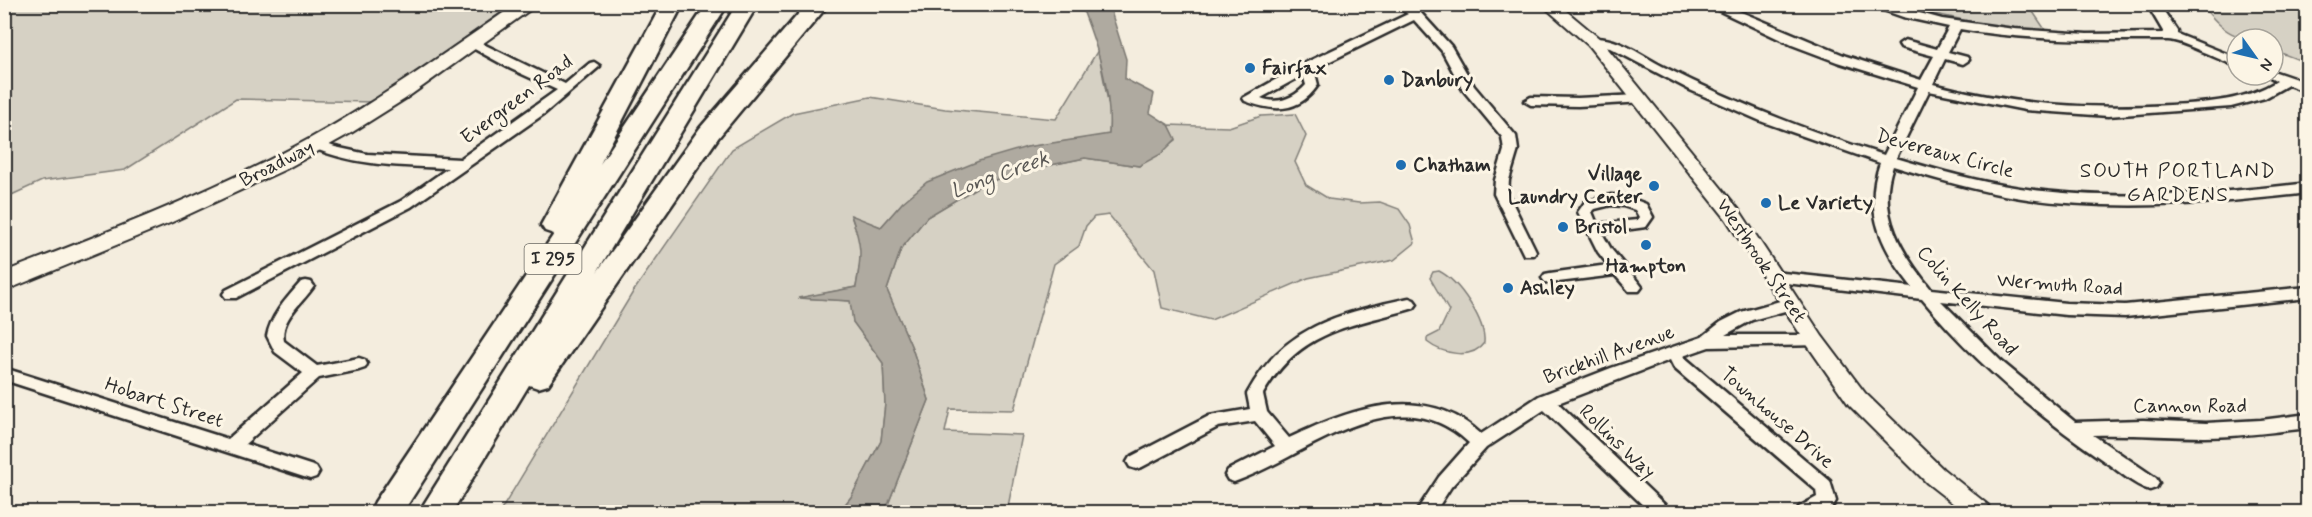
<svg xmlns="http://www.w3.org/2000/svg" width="2312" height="517" font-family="Mynerve,sans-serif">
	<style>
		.green { fill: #d6d1c4; stroke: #807e78; stroke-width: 1.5 }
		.water { fill: #afaaa0; stroke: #7a7771; stroke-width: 1.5 }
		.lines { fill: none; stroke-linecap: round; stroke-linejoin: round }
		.minor-casing { stroke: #2b2b2b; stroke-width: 5 }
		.tertiary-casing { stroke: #2b2b2b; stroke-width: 4 }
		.primary-casing { stroke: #2b2b2b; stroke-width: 4 }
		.motorway-casing { stroke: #2b2b2b; stroke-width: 5 }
		.minor { fill: #fcf5e5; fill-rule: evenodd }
		.tertiary { fill: #fcf5e5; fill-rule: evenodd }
		.primary { fill: #fcf5e5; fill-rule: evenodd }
		.motorway { fill: #fcf5e5; fill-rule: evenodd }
		.poi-dot { fill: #1f6fb2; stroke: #fcf5e5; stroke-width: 2 }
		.labels { text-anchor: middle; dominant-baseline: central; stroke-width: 6; stroke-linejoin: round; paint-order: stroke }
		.shield { fill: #fcf5e5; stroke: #6a6863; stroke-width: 1.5 }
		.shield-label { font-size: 18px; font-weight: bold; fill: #2b2b2b }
		.poi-label { font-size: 20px; font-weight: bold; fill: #2b2b2b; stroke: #fcf5e5; text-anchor: start }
		.street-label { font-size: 20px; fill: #2b2b2b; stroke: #fcf5e5 }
		.neighbourhood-label { font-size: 21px; letter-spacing: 1.5px; fill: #2b2b2b; stroke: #fcf5e5 }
		.water-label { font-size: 21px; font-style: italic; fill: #595754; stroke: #fcf5e5 }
	</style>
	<rect width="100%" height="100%" fill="#f4edde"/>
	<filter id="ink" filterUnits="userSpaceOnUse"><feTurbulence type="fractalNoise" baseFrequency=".0167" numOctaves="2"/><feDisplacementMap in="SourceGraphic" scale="12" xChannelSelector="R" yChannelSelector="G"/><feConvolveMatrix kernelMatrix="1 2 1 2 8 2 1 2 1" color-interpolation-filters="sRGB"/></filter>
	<g filter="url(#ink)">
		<!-- green -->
		<g class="green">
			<polygon points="2096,4 2099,8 2029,6 2046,31 1987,25 1893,5"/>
			<polygon points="4,5 512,5 373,102 236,99 125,170 42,181 5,198"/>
			<path d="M2201 5H2307V63L2273 50V39C2231 39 2228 35 2201 5Z"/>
			<polygon points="1098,50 1110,112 1109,135 1027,147 903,202 881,227 851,216 861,244 861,256 856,287 801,298 851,301 853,322 883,363 885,404 881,441 851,497 839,512 500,512 633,292 732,149 793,113 870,97 945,109 1056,119"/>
			<polygon points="1295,114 1306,136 1295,162 1306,185 1329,199 1359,203 1380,202 1399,209 1410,225 1415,243 1394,260 1308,278 1211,320 1162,308 1154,270 1109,215 1094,217 1086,226 1079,246 1054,264 1014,410 950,409 945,432 1022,435 1007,512 885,512 929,400 912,348 887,290 901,249 927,217 984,183 1036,168 1085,158 1139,166 1176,140 1169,125 1229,127 1261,116"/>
			<path d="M1439 271C1459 281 1486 321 1484 343 1471 361 1441 353 1427 342V338L1439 332 1449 311 1430 278 1433 272Z"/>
		</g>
		<!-- water -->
		<path class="water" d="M1081 5H1109L1126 59 1125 79 1154 94 1150 113 1169 125 1176 139 1161 154 1139 166 1085 158 1036 168 984 183 927 217 901 249 887 290 912 348 929 400 885 512H839L851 497 881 441 885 404 883 363 853 322 850 301 798 298 856 287C862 254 862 246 851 215L881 227 903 202 927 182 979 161 1027 147 1109 134C1112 90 1097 46 1081 5Z"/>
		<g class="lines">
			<defs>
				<g id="minor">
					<path d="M1395 4H1409L1420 12 1451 46 1474 86 1516 136 1518 150 1509 180 1508 194 1536 251 1534 255H1524L1494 194 1495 180 1504 150 1502 137 1463 90 1442 51 1414 20 1314 69 1318 85C1299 113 1274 112 1245 101L1243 98 1305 63 1408 14ZM1303 75 1306 85C1294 98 1278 105 1261 98Z"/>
					<path d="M1705 4H1722L1846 56 1921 80 1934 56 1901 47 1899 44 1905 40 1937 49 1949 27 1903 17 1866 4H1886L1942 19 2014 29 2087 34 2164 33 2147 4H2159L2177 31V34L2237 58V66C2220 61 2182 40 2168 40 2098 40 2029 41 1960 29L1948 52 1967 57 1969 60 1963 64 1945 59 1933 84C2013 105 2088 110 2170 105 2207 103 2245 101 2277 81L2267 75H2273V71L2308 83V92L2288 85 2265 98 2231 107 2108 116 2025 110 1929 91 1896 158C1937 170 1978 182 2020 188 2115 202 2213 194 2308 183V193C2213 204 2116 212 2021 198 1977 191 1935 179 1893 166 1876 213 1902 254 1931 289L2066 303 2125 305 2308 287V298L2125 317 2066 315 1941 301 2001 361 2075 422 2143 420 2206 423 2261 420 2308 414V428C2274 432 2239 437 2205 437 2168 437 2131 434 2093 435L2156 478 2159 483 2156 488 2150 490C2133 485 2118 470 2104 461 2037 415 1974 362 1922 299L1769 281 1766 277 1769 273 1774 272 1912 287C1882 249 1863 211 1880 163L1763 122 1690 90 1610 48 1590 45 1588 42 1590 39C1614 34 1641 55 1662 66 1733 102 1807 131 1884 155L1918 87 1837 62 1792 45Z"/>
					<path d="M473 39 565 84 590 63 594 62 600 66 544 114 411 207 236 298H226L223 294 226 290 401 201 448 168C402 166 354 166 311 147L309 144 311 141 316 140 335 147 367 154 460 159 557 90 511 69 469 46 467 43Z"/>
					<polygon points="1639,95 1644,96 1646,99 1644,102 1578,106 1531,105 1524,101 1531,97 1578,98"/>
					<path d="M1611 195 1625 196 1646 204 1653 217 1646 227 1602 233 1611 249 1639 283 1642 287 1639 291H1629L1615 275 1550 283 1545 282 1542 278 1545 274 1550 273 1608 265 1598 252 1578 212 1585 202ZM1611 205 1623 206 1635 210 1639 217 1637 220 1597 224 1592 212 1595 209Z"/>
					<path d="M306 281 311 282 314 286C304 302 279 319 284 341L317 366 359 358 365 360 367 364 365 368 359 370 319 378 245 444 316 467 319 472 316 477 310 479 4 380V368L228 439 303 373 275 352 267 336C271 315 287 298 301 282Z"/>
					<path d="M1409 298 1414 300 1417 304 1414 308C1350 327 1300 329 1263 394L1267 412 1289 438C1349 409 1425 381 1481 434L1539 396 1611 368 1702 337 1721 322 1741 312 1791 298 1796 300 1799 304 1796 308 1752 320 1725 335H1815L1821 337 1823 341 1821 345 1709 347 1683 356 1830 481 1836 501C1829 516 1810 512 1796 512L1799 507 1817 497 1816 490 1674 368 1670 360 1558 403 1667 507 1670 512H1650L1544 410 1486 448 1451 487 1435 512H1416L1439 477 1469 443C1394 372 1306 458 1234 482L1228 480 1225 475 1228 470 1275 446 1255 421 1218 427 1142 467 1136 469 1130 467 1127 462 1130 457 1209 416 1250 409 1247 394C1283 326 1338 314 1409 298Z"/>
				</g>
				<polygon id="tertiary" points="1541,4 1558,4 1600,39 1740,211 1822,336 1865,393 1943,469 1988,505 1991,512 1964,512 1927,483 1849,405 1808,346 1726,219 1588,45"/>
				<path id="primary" d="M516 4H538L405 99 351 133 286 169 170 223 4 291V272C108 232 212 192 309 139 381 99 448 51 516 4Z"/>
				<g id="motorway">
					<polygon points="662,4 683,4 600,164 707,4 728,4 403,512 370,512 375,502 554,234 545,231 541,225"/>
					<polygon points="737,4 758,4 597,272 700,128 807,4 829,4 718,138 548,385 538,388 529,385 452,512 419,512"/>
				</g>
			</defs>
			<!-- minor casing -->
			<use href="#minor" class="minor-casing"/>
			<!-- tertiary casing -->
			<use href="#tertiary" class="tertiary-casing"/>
			<!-- primary casing -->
			<use href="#primary" class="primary-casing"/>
			<!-- motorway casing -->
			<use href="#motorway" class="motorway-casing"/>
			<!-- minor -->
			<use href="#minor" class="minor"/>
			<!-- tertiary -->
			<use href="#tertiary" class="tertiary"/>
			<!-- primary -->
			<use href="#primary" class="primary"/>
			<!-- motorway -->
			<use href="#motorway" class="motorway"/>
		</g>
	</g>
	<!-- markers -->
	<g class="poi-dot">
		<circle cx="1250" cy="68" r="6"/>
		<circle cx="1389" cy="80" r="6"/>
		<circle cx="1401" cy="165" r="6"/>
		<circle cx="1654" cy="186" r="6"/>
		<circle cx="1766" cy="203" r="6"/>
		<circle cx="1563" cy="227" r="6"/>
		<circle cx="1646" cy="245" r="6"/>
		<circle cx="1508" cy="288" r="6"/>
	</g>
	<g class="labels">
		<!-- shield labels -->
		<rect class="shield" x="524.5" y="244" width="57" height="30" rx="4.5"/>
		<g class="shield-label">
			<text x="553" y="259">I 295</text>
		</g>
		<!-- poi labels -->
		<g class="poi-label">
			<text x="1262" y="68">Fairfax</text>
			<text x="1401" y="80">Danbury</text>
			<text x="1413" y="165">Chatham</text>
			<text x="1642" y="174" text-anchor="end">Village<tspan x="1642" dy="23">Laundry Center</tspan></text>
			<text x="1778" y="203">Le Variety</text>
			<text x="1575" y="227">Bristol</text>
			<text x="1646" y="266" text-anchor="middle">Hampton</text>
			<text x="1520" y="288">Ashley</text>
		</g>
		<!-- street labels -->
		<g class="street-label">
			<text transform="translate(517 100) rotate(-37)">Evergreen Road</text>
			<text transform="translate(1945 154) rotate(15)">Devereaux Circle</text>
			<text transform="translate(277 164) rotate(-27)">Broadway</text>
			<text transform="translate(1761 261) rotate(56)">Westbrook Street</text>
			<text transform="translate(2060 285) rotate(4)">Wermuth Road</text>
			<text transform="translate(1967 301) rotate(48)">Colin Kelly Road</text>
			<text transform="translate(1609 355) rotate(-20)">Brickhill Avenue</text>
			<text transform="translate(164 403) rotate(18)">Hobart Street</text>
			<text x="2190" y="406">Cannon Road</text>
			<text transform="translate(1777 418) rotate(41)">Townhouse Drive</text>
			<text transform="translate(1617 442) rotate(44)">Rollins Way</text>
		</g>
		<!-- neighbourhood labels -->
		<g class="neighbourhood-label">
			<text x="2178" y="171">SOUTH PORTLAND<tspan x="2178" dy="24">GARDENS</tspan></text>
		</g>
		<!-- water labels -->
		<g class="water-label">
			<text transform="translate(1000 175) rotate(-20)">Long Creek</text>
		</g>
	</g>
	<!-- margin -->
	<rect width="2312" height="517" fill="none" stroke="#fcf5e5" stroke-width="24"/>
	<rect x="12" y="12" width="2288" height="493" fill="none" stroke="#2b2b2b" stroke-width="2" filter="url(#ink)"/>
	<!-- north arrow -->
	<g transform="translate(2255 57) rotate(124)"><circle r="28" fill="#fcf5e5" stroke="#a8a49b" stroke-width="1.5"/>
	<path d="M0-4.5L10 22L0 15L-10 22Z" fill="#1f6fb2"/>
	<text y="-9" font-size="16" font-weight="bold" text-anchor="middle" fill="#2b2b2b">N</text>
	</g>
</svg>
